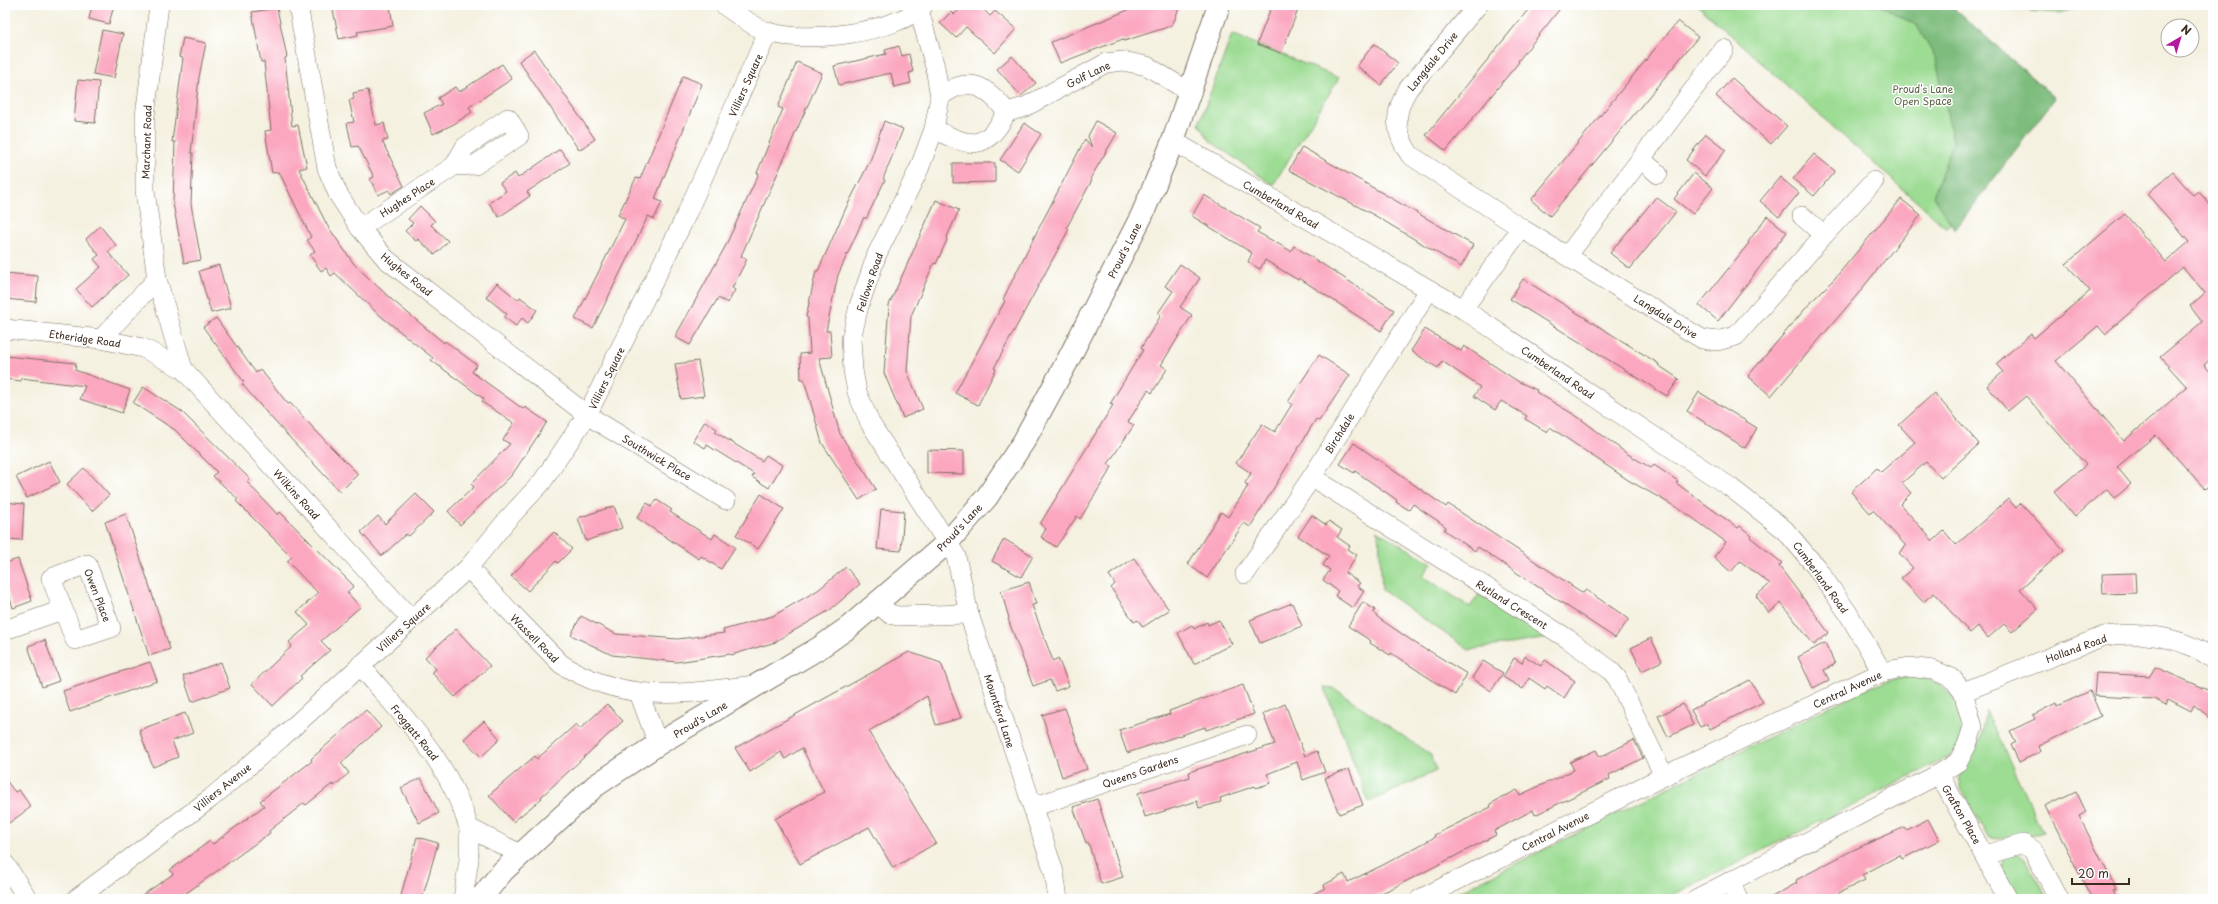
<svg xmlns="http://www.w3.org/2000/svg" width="2218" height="904" font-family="'Playpen Sans',sans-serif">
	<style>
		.green { fill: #9cdc93; stroke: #6c8358 }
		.forest { fill: #7dbc7d; stroke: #5c734e }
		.building { fill: #fba7c0; fill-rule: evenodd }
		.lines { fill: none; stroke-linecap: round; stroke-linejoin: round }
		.street-casing { stroke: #7c7062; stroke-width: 20 }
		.secondary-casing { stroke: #7c7062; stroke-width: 24 }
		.street { stroke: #fff; stroke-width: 19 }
		.secondary { stroke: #fff; stroke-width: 22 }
		.labels { text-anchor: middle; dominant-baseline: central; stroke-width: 3; stroke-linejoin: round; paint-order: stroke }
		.street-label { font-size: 10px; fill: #3b2a1e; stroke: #fff }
		.park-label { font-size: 10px; fill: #585f41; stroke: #fff }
	</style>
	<rect width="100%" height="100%" fill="#fff"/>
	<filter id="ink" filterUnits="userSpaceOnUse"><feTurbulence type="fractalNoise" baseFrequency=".025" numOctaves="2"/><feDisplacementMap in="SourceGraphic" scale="8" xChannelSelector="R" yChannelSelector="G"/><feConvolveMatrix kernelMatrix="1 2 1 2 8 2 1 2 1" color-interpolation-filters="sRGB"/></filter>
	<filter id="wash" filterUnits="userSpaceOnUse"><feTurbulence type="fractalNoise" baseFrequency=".012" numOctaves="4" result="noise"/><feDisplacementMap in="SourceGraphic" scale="16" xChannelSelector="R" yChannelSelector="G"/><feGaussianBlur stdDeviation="0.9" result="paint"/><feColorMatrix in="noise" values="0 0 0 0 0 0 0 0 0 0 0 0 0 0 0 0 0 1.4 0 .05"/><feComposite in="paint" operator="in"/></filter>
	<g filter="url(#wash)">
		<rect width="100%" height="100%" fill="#f4f1e0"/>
		<!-- green -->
		<g class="green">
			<polygon points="1697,5 1950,5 2055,98 1946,228"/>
			<polygon points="2001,5 2084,5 2060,13 2030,11"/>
			<polygon points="1232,34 1339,78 1273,185 1210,141 1199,124"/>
			<polygon points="1376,530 1432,563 1423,576 1470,607 1479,594 1549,638 1469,650 1382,590 1379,535"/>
			<path d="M1916 676C1941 681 1966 701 1962 729 1962 733 1962 738 1961 742 1958 747 1953 752 1949 757L1665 899H1445L1869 687 1896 679Z"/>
			<polygon points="1324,687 1334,688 1432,756 1436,771 1369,802"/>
			<path d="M1986 710 2043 833C2024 835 2007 841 1989 838L1962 791 1959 777 1981 737Z"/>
			<polygon points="2018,854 2026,859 2048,899 2016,899 2001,868 2004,857"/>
		</g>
		<!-- forest -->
		<polygon class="forest" points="1880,5 1950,5 2055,98 1955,230 1933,196 1953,142 1936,59 1917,26"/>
		<g id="blocks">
			<!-- building -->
			<g class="building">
				<polygon points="92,5 114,5 109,24 89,19"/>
				<polygon points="332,5 390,5 393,26 357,32 358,35 339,39"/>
				<polygon points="963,5 979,5 990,16 995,11 1016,29 995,53 966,27 956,38 940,23 951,12 954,15"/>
				<polygon points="1140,5 1180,5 1175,19 1172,25 1165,28 1124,41 1123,39 1060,63 1051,42"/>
				<polygon points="1272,5 1300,5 1281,53 1257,44"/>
				<polygon points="1532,5 1563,5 1518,61 1519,62 1446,151 1426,135"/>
				<polygon points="277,8 287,57 285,58 292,126 298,125 307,167 299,169 327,225 354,264 391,299 444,343 445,341 477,365 472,372 523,409 525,407 547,422 512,475 460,525 448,511 474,487 471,484 510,444 503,440 514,423 482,402 484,399 431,360 433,358 377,313 335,273 331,276 326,268 321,271 310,255 315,251 307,240 311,237 279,172 272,173 265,131 271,130 264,62 261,62 252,12"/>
				<polygon points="1678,21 1698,37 1550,216 1531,200"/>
				<polygon points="102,30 123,34 114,78 93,74"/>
				<polygon points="183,38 206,43 199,77 191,153 193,153 191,204 201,260 184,263 173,203 175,142 172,142 183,58 179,57"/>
				<polygon points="1374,44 1398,63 1381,85 1357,66"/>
				<polygon points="899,46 902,56 909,54 913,72 909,73 911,83 894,87 891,73 839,85 834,66 886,54 885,50"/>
				<polygon points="534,50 595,139 579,150 519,61"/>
				<polygon points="1012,56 1036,83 1021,96 997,69"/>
				<polygon points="797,62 822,73 741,256 747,259 732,288 735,290 728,303 718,298 690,345 675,337 725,247 759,173 757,173 783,109 778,107"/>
				<polygon points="502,64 512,79 469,107 472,112 454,124 433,134 424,113 442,104 438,98 455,87 459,92"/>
				<polygon points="683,76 702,84 655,199 662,202 654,219 648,216 593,328 575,319 625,219 618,215 636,178 640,179"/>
				<polygon points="1732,78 1787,126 1771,144 1716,96"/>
				<polygon points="78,80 99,82 95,123 74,121"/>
				<polygon points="368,90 376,125 384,123 388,140 382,141 404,186 391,194 389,190 378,195 370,179 374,177 358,146 352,147 347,123 354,122 349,100 354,99 353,93"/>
				<polygon points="884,121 903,129 883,179 885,180 866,219 864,217 838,275 826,331 830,331 832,357 819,358 840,434 876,489 859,500 822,443 804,379 801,379 800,354 810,353 808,318 806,317 816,271 818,271 846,208 870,161"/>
				<polygon points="1096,121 1117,133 1090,179 1092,180 1067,227 1069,229 994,368 996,369 978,405 955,393 1005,301 1003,299 1027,251 1085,139 1092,147 1088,136"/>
				<polygon points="1024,123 1041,134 1018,171 1000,160"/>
				<polygon points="1706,134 1726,150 1705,176 1686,160"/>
				<polygon points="1302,147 1473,245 1461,267 1374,215 1289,170"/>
				<polygon points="560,149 570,163 527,192 530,196 499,217 489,203 506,191 500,183 515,173 518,178"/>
				<polygon points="1814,154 1835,171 1814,196 1793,179"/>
				<polygon points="953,163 995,163 995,182 953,183"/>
				<path d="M2173 172 2193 195 2198 191 2213 208V357L2204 365 2213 375V482L2205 489 2156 435 2117 467 2131 484 2115 498 2107 489 2075 517 2054 492 2086 465 2026 396 2008 411 1987 386 2003 372 1996 364 2031 334 2034 338 2090 291 2066 264 2125 214 2166 262 2189 242 2147 194ZM2183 267 2205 293 2190 306 2202 322 2160 357 2187 387 2124 441 2056 361 2098 326 2105 334Z"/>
				<polygon points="1694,173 1713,188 1693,214 1674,199"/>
				<polygon points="1780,177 1799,193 1779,217 1760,201"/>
				<polygon points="1204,195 1260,228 1257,232 1291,251 1294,246 1394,310 1381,331 1299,278 1298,280 1265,260 1260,269 1248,262 1252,253 1192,216"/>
				<polygon points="1656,197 1676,212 1630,269 1610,253"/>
				<polygon points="1901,199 1921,215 1857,295 1771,396 1748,376 1811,302 1836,277"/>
				<polygon points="936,200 959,210 946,239 947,240 936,264 934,263 911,316 907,371 923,409 903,418 884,373 889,305"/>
				<polygon points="420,206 435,221 431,225 448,241 435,255 418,239 416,241 405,231 413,223 408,219"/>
				<polygon points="1767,216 1787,232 1718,321 1699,305 1749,243 1748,242"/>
				<polygon points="100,226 116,245 108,252 128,275 92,307 76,289 101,267 94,259 99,255 86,239"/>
				<polygon points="1180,264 1200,278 1180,307 1192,315 1161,365 1167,369 1152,393 1148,390 1128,422 1134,425 1108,464 1112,467 1080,519 1077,516 1056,547 1041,537 1046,529 1040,524 1113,405 1110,404 1143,350 1141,348 1161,315 1158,313 1173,291 1165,286"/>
				<polygon points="219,265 231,308 211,313 199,271"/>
				<polygon points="5,273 38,276 36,302 5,299"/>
				<polygon points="1523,279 1659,364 1658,365 1679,379 1667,396 1510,299"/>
				<polygon points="497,283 518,300 520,297 537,310 528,323 522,318 516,326 504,317 507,314 486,297"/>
				<polygon points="216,318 256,373 260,369 288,404 290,403 333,449 358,474 340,492 266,412 242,384 244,382 203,327"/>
				<polygon points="1425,329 1461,351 1464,346 1519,382 1537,390 1536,392 1578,417 1626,453 1651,468 1654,465 1678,481 1676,483 1738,528 1740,526 1752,536 1750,537 1782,563 1779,566 1829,633 1814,645 1781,603 1769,613 1756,596 1770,584 1740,561 1731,572 1714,557 1726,542 1683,511 1628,480 1550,427 1547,432 1525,419 1527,416 1501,401 1495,410 1474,396 1480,387 1442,361 1438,368 1411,351"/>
				<polygon points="1319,355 1350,375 1319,421 1316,419 1250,527 1244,523 1207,578 1188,564 1221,512 1228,517 1248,486 1245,483 1251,473 1236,463 1262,424 1275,432 1292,404 1288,402"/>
				<polygon points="5,356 76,363 75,370 130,390 122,413 80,399 85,386 21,378 21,381 5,379"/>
				<polygon points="698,361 704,396 681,399 675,364"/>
				<polygon points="143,387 181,411 250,479 247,482 278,515 280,512 354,586 347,592 360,607 321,641 330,650 300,676 302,678 273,706 252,684 292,646 289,642 309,625 297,612 318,593 287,561 292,557 236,501 238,499 213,476 217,472 175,430 133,403"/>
				<polygon points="1699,392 1757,428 1745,448 1687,411"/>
				<polygon points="1934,393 1979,444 1941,478 1926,462 1902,483 1911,493 1900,504 1933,541 1944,531 1956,545 2008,499 2016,508 2021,503 2064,550 2020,589 2038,609 2012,632 2004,624 1988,638 1978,626 1970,633 1934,593 1923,602 1901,578 1913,568 1899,553 1906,546 1873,510 1870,513 1851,492 1877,468 1881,472 1915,442 1899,425"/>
				<polygon points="705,421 717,429 715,432 762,461 766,455 782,465 769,488 752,477 754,474 707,445 705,448 693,441"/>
				<polygon points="1354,443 1446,507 1448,504 1583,593 1586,590 1629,619 1615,638 1478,547 1475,551 1444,530 1446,527 1438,521 1413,504 1409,510 1396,502 1397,500 1355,471 1354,473 1340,464"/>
				<polygon points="927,450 964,451 964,474 927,473"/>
				<polygon points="49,461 60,482 27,498 16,477"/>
				<polygon points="84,468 109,495 92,511 67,484"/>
				<polygon points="416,494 434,512 409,536 406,534 382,556 361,532 378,516 385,524"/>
				<polygon points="761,494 784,509 758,549 736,535"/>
				<polygon points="657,500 672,510 670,512 712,539 715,534 735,547 721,569 701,556 699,559 637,518 647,503 652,506"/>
				<polygon points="5,502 24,504 22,540 5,539"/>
				<polygon points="614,506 622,528 586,541 578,518"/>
				<polygon points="881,509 904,511 901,551 877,549"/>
				<polygon points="126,514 170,649 149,656 105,522"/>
				<polygon points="1312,515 1326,525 1329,521 1342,530 1337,537 1350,546 1348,549 1357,555 1345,573 1360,583 1357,586 1364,591 1353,608 1335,596 1338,591 1323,580 1330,570 1323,565 1329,556 1298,536"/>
				<polygon points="554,532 572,549 558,563 556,561 528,591 511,576"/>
				<polygon points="1004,539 1033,556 1021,577 992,561"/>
				<polygon points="1134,558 1169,610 1143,627 1138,620 1134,622 1111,588 1115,584 1109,575"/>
				<polygon points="18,559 32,601 13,608 5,583 5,563"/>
				<polygon points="846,567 860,584 830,610 776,641 776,642 731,655 730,654 677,662 612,655 571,635 581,616 616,634 678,639 724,633 723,630 773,616 818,590"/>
				<polygon points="2135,573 2136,593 2103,594 2102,574"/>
				<polygon points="1029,582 1036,604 1032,605 1053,661 1058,658 1069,686 1055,691 1050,680 1033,686 1008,619 1009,618 1001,591"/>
				<polygon points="1363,602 1375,610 1373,613 1380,619 1427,651 1428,650 1467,674 1455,695 1391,653 1390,655 1370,643 1371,641 1348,626"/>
				<polygon points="1292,603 1302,626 1260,643 1250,620"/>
				<polygon points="1219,620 1232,644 1194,664 1178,633 1192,625 1194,629 1207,622 1208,625"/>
				<polygon points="456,629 490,666 455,697 432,673 436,669 425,657"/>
				<polygon points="1651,638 1662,661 1642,671 1631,648"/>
				<polygon points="45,640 59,681 42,687 28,646"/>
				<polygon points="1825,643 1835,664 1824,670 1829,680 1813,688 1798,657"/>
				<polygon points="909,652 941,663 961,718 936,725 927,696 869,731 936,843 893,868 869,827 800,864 775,819 824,792 802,748 785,759 781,752 750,772 735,748"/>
				<polygon points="1525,656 1541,666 1545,660 1575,681 1564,698 1547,686 1545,689 1529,678 1523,689 1503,677 1514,658 1522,663"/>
				<polygon points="1483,661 1503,673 1491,691 1472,678"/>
				<polygon points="150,662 157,681 70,712 63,691"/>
				<polygon points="221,662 230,688 192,702 183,676"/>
				<polygon points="2155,667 2213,692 2213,720 2194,705 2191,711 2168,699 2166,705 2154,699 2094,696 2096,673 2150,676"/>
				<polygon points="1750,680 1763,702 1710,729 1707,724 1700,727 1691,710"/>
				<polygon points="1243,685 1254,714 1222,725 1206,730 1205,727 1127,753 1119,730 1170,714 1169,711"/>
				<polygon points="2090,691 2101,716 2038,746 2040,752 2019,762 2011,745 2016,742 2010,731 2035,719 2033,715 2056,703 2057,706"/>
				<polygon points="607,704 623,721 541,797 542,798 513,822 489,795 535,756 537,759 576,724 580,729"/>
				<polygon points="1285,704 1305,756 1317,751 1325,772 1303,780 1297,762 1267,774 1271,783 1256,788 1255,786 1220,798 1221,802 1199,808 1197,801 1145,817 1138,793 1190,777 1189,772 1275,744 1263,714"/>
				<polygon points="1683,704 1693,725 1668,737 1658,716"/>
				<polygon points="1065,708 1087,769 1062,777 1042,715"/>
				<polygon points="366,710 381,727 341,763 349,773 334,786 332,784 306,805 304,803 269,831 270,833 178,899 137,899 173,874 170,870 210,841 213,844 264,806 260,801 312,761 311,759"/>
				<polygon points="185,713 193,733 172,741 178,757 153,767 139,730"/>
				<polygon points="484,721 500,739 481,757 464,739"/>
				<polygon points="1634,740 1643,758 1609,775 1610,779 1535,815 1533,810 1494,831 1496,835 1395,887 1368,899 1303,899 1325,888 1324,885 1344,874 1348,882 1383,865 1435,837 1434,835 1491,807 1490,804 1517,790 1520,795 1574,770 1570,762 1596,750 1600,757"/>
				<polygon points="1349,769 1363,805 1339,814 1325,778"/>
				<polygon points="421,778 439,813 419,823 401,788"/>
				<polygon points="5,779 15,792 19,790 31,807 5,826"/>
				<polygon points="2076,791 2086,812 2079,816 2116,889 2113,890 2118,899 2092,899 2045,806"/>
				<polygon points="1097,799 1123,877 1101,884 1088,842 1086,843 1073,807"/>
				<polygon points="1928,819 1939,840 1902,859 1900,855 1862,875 1865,880 1827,899 1768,899 1797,883 1796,880 1853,850 1905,827 1907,830"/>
				<polygon points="417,837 438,843 422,899 400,899"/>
			</g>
		</g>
	</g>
	<g filter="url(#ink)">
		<use href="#blocks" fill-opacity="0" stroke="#7c7062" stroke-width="1"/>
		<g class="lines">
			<defs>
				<g id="street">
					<polyline points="159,5 145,116 145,190 157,279 183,369"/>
					<polyline points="298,5 327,168 338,194 360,228 386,259 587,415 726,500"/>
					<path d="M724 5C735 13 755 28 768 32 804 44 897 33 924 5"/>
					<polyline points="919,10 935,67 940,97 934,129 919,169 877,254 859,306 851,339 853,370 857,392 870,423 956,556 969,614 1054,872 1058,899"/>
					<polyline points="1007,112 1025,107 1106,63 1123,61 1147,66 1191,93"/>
					<path d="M934 129C970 147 985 153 1007 112 986 86 969 74 940 97"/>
					<polyline points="1173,141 1463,309 1730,487 1785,530 1816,567 1848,613 1882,672"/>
					<polyline points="1641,159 1658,174"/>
					<polyline points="1802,216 1824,235"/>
					<polyline points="360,228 454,166 465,147 508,118 519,136 475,165 454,166"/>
					<polyline points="1521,228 1702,339 1717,341 1736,336 1824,235 1874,181"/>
					<polyline points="1568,255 1724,49"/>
					<path d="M1463 309 1521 228 1410 155C1394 131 1393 114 1408 89L1478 5"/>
					<polyline points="5,329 101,339 143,348 183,369 411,619"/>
					<polyline points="101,339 157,279"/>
					<polyline points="1312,477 1568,639 1609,669 1617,678 1664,776"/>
					<polygon points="87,564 111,628 75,640 51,578"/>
					<path d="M468 568 561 664C627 705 682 694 755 685"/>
					<polyline points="1245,574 1312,477 1429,290"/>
					<polyline points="878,604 890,614 898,616 969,614"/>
					<polyline points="5,630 62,610"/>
					<path d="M360 665C404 718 449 760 469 828L522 855"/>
					<path d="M1963 692 2104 636C2141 631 2182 636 2213 659"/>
					<polyline points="639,693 658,744"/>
					<polyline points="1939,774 2008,899"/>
					<polyline points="1033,807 1247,735"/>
					<polyline points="1985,855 2023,844 2033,850 2059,899"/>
					<polyline points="5,864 28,899"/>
					<polyline points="1730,881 1738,899"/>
					<polyline points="76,899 211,798 280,739 468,568 507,520 542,482 587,415 682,224 768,32"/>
					<polyline points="463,899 469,859 469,828"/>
					<polyline points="1420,899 1664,776 1882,672 1909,667 1933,670 1952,678 1963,692 1973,727 1967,745 1958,762 1939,774 1696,899"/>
				</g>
				<polyline id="secondary" points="480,899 503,871 595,786 658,744 819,648 849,627 948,542 987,497 1024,441 1068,360 1142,215 1173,141 1219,5"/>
			</defs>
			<!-- street casing -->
			<use href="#street" class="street-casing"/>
			<!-- secondary casing -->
			<use href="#secondary" class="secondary-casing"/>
			<!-- street -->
			<use href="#street" class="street"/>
			<!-- secondary -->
			<use href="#secondary" class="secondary"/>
		</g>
	</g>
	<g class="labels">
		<!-- street labels -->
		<g class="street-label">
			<text transform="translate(1432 61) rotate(-51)">Langdale Drive</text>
			<text transform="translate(1088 74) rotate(-26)">Golf Lane</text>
			<text transform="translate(745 85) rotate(-66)">Villiers Square</text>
			<text transform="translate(146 142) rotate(-88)">Marchant Road</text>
			<text transform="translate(407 197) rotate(-33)">Hughes Place</text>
			<text transform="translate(1281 204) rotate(30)">Cumberland Road</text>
			<text transform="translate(1124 250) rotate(-63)">Proud's Lane</text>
			<text transform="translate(407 274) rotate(39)">Hughes Road</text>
			<text transform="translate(869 282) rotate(-71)">Fellows Road</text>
			<text transform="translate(1666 316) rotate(32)">Langdale Drive</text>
			<text transform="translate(85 338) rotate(8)">Etheridge Road</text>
			<text transform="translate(1558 372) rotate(34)">Cumberland Road</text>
			<text transform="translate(606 378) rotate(-64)">Villiers Square</text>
			<text transform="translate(1339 433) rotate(-58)">Birchdale</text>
			<text transform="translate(657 457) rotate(31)">Southwick Place</text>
			<text transform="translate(297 494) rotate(48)">Wilkins Road</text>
			<text transform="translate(959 527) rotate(-47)">Proud's Lane</text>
			<text transform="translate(1821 577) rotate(54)">Cumberland Road</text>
			<text transform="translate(98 595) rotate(69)">Owen Place</text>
			<text transform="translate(1512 604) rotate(32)">Rutland Crescent</text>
			<text transform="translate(403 627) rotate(-42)">Villiers Square</text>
			<text transform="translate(535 638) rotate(45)">Wassell Road</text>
			<text transform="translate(2076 648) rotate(-20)">Holland Road</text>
			<text transform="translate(1847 689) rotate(-25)">Central Avenue</text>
			<text transform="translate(1000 711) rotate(72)">Mountford Lane</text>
			<text transform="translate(700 719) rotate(-31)">Proud's Lane</text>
			<text transform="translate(415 732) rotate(51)">Froggatt Road</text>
			<text transform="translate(1140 771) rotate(-19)">Queens Gardens</text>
			<text transform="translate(222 787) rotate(-39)">Villiers Avenue</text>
			<text transform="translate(1962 814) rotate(60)">Grafton Place</text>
			<text transform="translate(1555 831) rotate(-27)">Central Avenue</text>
		</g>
		<!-- park labels -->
		<g class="park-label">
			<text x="1923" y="88">Proud's Lane<tspan x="1923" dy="12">Open Space</tspan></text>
		</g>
	</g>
	<!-- margin -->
	<rect width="2218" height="904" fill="none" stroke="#fff" stroke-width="20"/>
	<!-- north arrow -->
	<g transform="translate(2180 38) rotate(38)"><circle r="19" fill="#ffffff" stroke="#b1aaa5"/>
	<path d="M0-3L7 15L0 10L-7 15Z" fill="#b5179e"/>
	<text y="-6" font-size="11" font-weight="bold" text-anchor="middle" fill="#3b2a1e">N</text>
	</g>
	<!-- scale -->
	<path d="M2072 878v6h57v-6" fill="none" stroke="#3b2a1e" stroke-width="2"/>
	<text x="2078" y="878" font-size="12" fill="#3b2a1e" stroke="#ffffff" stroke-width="3" paint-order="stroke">20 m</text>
</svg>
